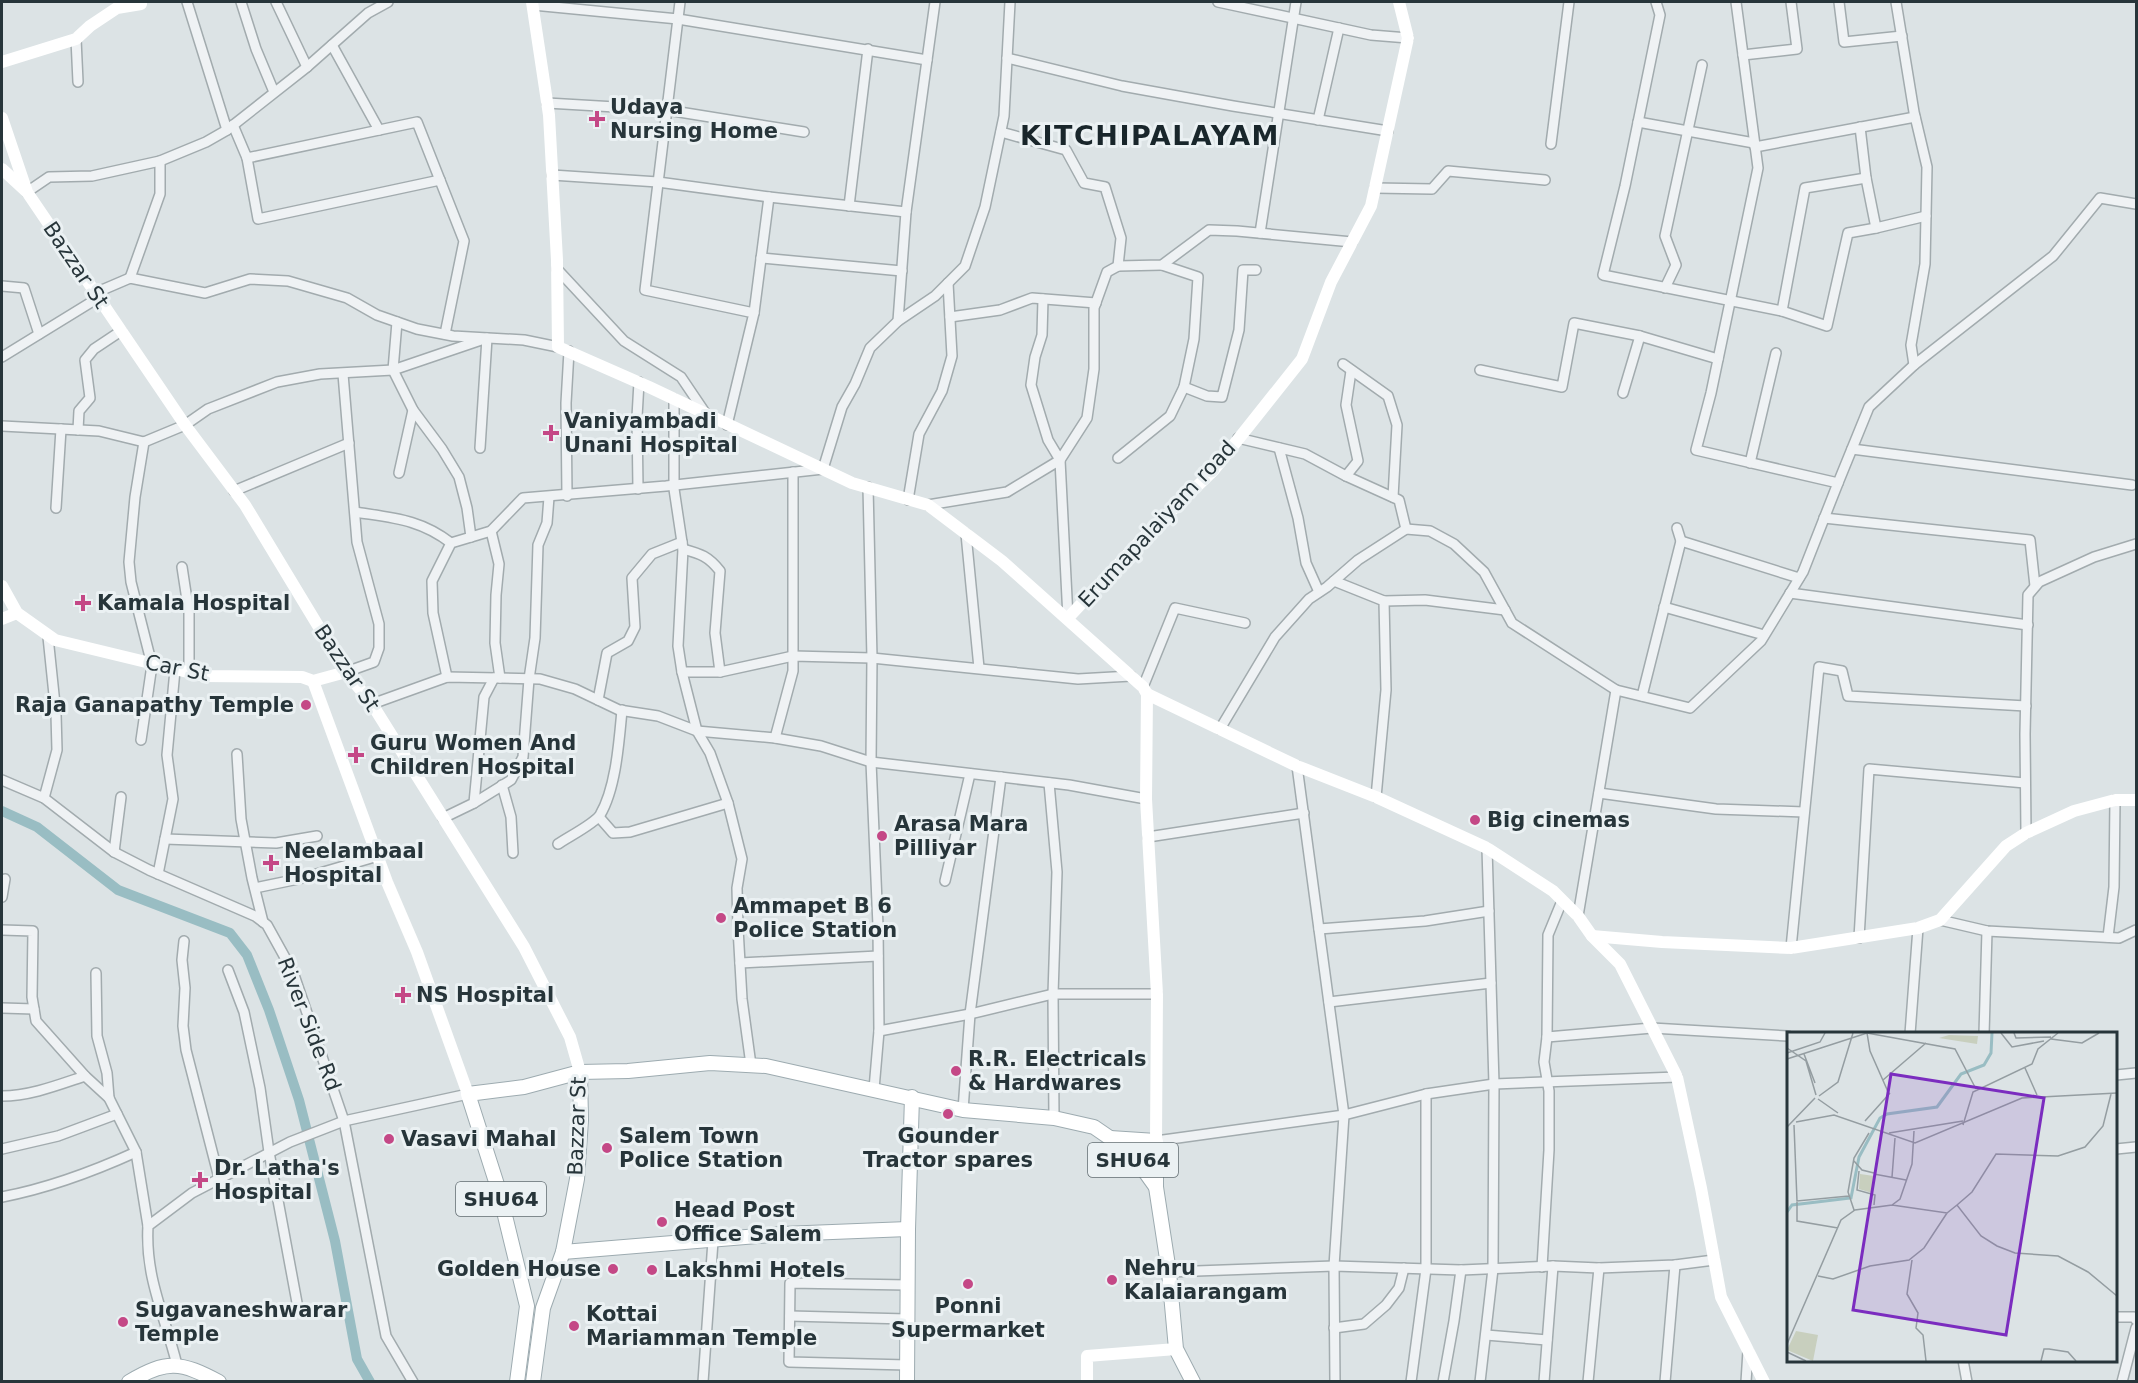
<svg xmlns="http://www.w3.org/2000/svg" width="2138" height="1383" font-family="'DejaVu Sans',sans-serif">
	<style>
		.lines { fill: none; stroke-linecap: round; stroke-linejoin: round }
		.canal { stroke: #99bdc3; stroke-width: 10 }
		.street-casing { stroke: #a2abae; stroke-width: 12 }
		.primary-casing { stroke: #9dabb0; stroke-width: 16 }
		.street { stroke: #eff2f4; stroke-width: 9 }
		.secondary { stroke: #fff; stroke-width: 12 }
		.primary { stroke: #fff; stroke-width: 14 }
		.poi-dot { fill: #c44886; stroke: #ebf1f3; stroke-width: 2 }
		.labels { text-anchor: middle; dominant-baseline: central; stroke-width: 6; stroke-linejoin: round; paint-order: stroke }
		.shield { fill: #ebf1f3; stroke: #626d72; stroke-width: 1.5 }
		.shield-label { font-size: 20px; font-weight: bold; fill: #27353a }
		.poi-label { font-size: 21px; font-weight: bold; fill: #27353a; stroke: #ebf1f3; text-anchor: start }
		.street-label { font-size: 21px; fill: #27353a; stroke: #ebf1f3 }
		.district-label { font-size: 27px; font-weight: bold; letter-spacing: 1.5px; fill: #19262b; stroke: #ebf1f3 }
		.inset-river { fill: none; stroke: #99bdc3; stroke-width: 3 }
		.inset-road { fill: none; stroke: #949da1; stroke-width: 1.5 }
		.view { fill: #7b2cbf; fill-opacity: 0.15; stroke: #7b2cbf; stroke-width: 3 }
		.inset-edge { fill: none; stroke: #27353a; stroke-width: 3 }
	</style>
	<rect width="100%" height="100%" fill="#dce3e5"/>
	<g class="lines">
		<!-- canal -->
		<polyline class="canal" points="2,811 37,827 118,890 230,933 247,955 269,1010 299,1100 335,1241 357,1359 370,1382"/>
		<defs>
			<g id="street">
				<polyline points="187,2 227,130"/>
				<polyline points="241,2 256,49 274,92"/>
				<polyline points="276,2 307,67"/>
				<polyline points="680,2 645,290 754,313 727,425"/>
				<polyline points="1218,2 1371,35 1408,38"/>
				<polyline points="1656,2 1660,15 1625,186 1603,275 1782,311 1805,188 1866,178 1876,228 1926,216"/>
				<polyline points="1839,2 1844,42 1902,36"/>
				<polyline points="1896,2 1914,112 1927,167 1925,264 1911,345 1914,365 2053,256 2100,198 2136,204"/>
				<polyline points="533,5 678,19 927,60"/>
				<polyline points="76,39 78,82"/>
				<polyline points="332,45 379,130"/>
				<polyline points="1743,55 1797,49 1791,2"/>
				<polyline points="1007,58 1122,86 1233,106 1388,131"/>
				<polyline points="547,103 667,110 804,132"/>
				<polyline points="1318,120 1339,28"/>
				<polyline points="1638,122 1754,143"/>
				<polyline points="233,125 247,158 417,122 464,241 445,334"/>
				<polyline points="1860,127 1866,178"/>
				<polyline points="1001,132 1066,150 1084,183 1105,187 1121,238 1118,266 1107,272 1094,308 1094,369 1087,418 1060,460 1048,440 1031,385 1035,357 1042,335 1043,299"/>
				<polyline points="1551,144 1569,2"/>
				<polyline points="1755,147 1915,117"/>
				<polyline points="247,158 258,219 440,180"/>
				<polyline points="552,175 658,182 769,197"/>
				<polyline points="1375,188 1432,189 1448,171 1545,180"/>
				<polyline points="27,192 49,177 92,176 160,161 206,142 227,130 307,67 368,13 388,2"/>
				<polyline points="849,206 868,49"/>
				<polyline points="1260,233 1296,2"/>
				<polyline points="761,258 902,271"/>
				<polyline points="1118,266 1162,265 1209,230 1237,231 1352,242"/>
				<polyline points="557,269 624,341 681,377 706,414"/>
				<polyline points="130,278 160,194 160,161"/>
				<polyline points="2,286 24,288 39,334"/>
				<polyline points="1665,288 1676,265 1665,236 1702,65"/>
				<polyline points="95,293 130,278 205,293 250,279 288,281 347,298 377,315 417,329 453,336 524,340 558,347"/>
				<polyline points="1782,311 1827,326 1848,233 1876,228"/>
				<polyline points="754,313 769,197 906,212 935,2"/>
				<polyline points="950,317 1000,310 1032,298 1096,303"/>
				<polyline points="898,321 906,212"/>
				<polyline points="397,322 393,370 413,410 442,449 459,477 467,508 471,537"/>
				<polyline points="2,357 98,298"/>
				<polyline points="1343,364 1388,396 1397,425 1393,497"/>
				<polyline points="1480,370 1562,387 1574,323 1640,336 1718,359"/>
				<polyline points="343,374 357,542 379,624 379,648 374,662 346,672"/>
				<polyline points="1184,387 1207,396 1222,397 1239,330 1243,270 1256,270"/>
				<polyline points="1623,393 1640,336"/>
				<polyline points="674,399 674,489 683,549 678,646 682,672 697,731 710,753 728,803 742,859 737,888 738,928 742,999 751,1065"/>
				<polyline points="2,426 99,431 144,442 185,425 208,409 277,382 320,374 393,370 487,338 480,448"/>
				<polyline points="78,430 79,411 90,398 85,360 94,349 121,331"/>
				<polyline points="1279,448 1298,518 1306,563 1319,592"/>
				<polyline points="1852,449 2132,485"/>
				<polyline points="1118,458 1170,416 1184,387 1194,339 1198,277 1162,265"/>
				<polyline points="1750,463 1776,353"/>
				<polyline points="399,473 413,410"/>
				<polyline points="1346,476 1358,461 1346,405 1351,371"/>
				<polyline points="1838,483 1869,407 1914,365"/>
				<polyline points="868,487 872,658 871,762 878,926 879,1031 874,1089"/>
				<polyline points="638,489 637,417 639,382"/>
				<polyline points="234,491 349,443"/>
				<polyline points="567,496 566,403 569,351"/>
				<polyline points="908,500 919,434 942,391 952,356 948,283"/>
				<polyline points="928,505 1007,492 1060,460 1068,618"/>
				<polyline points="56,508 61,429"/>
				<path d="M355 512C393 518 420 519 451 543"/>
				<polyline points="1824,518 2030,540 2035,586"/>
				<polyline points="1677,528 1681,541"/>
				<polyline points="1406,529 1430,531 1454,544 1484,572 1512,623 1616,690"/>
				<polyline points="491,531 499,564 496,595 495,643 500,678"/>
				<polyline points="966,534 979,668"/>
				<path d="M683 549C701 554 708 556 720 571L715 633 720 672"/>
				<polyline points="182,567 189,613 189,673"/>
				<polyline points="1334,581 1384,601 1386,690 1376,797"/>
				<polyline points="1790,593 2028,625"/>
				<polyline points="1384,601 1425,600 1505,610"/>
				<polyline points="1664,607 1764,635"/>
				<polyline points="682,672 720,672 793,656 872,658 1078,679 1131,676"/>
				<polyline points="447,677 433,613 432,581 451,543 491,531 523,498 666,486 823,469 842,407 855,384 870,348 898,321 935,296 965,266 985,207 1004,116 1010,2"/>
				<polyline points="1143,687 1175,608 1245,623"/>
				<polyline points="1642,696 1681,541 1799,578"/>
				<polyline points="598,700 607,653 628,641 635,627 632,578 652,554 682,542"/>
				<polyline points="372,704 447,677 540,679 575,689 619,710 658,716 697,731 775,738 821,746 871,762 1069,785 1146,799"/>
				<polyline points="1220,729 1275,637 1309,599 1327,587 1358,560 1406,529 1399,500 1346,476 1305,454 1238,438"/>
				<polyline points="775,738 793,671 793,472"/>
				<polyline points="141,740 152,665 131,582 129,562 135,497 144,442"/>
				<polyline points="237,754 241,819 252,878 263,922"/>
				<polyline points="1297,766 1344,1115 1334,1266 1335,1382"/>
				<polyline points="2,780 44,798 114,852 149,870 255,916 267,925 293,972 344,1121 386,1336 413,1382"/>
				<polyline points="1049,783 1057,872 1053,994 1054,1118"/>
				<polyline points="502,785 511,817 513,853"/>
				<polyline points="1599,793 1716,809 1804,812"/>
				<polyline points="44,798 57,750 56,714 48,637"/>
				<polyline points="474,803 511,780 523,757 529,679 535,638 538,545 547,523 549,497"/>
				<polyline points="599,817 613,833 630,832 728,803"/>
				<polyline points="443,818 474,803 484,697 494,678"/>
				<polyline points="2026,833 2025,734 2028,595 2039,582 2094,557 2136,544"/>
				<polyline points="1148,837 1304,813"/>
				<polyline points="165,839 276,843 317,836"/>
				<path d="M558 844C568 837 594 824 600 815 616 788 619 742 622 710"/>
				<polyline points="114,852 121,797"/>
				<polyline points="158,874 173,799 167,755 175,670"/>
				<polyline points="945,881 970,774"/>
				<polyline points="255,888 303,878 378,856"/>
				<polyline points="2,897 5,879"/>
				<polyline points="1578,916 1616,690 1690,708 1761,641 1803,572 1838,483 1696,450 1711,393 1758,168 1736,2"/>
				<polyline points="1940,920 1987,931 2119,938 2136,930"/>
				<polyline points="1319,929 1425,921 1489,911"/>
				<polyline points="2,930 33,931 32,997 36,1021 85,1076 109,1098 136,1152 148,1226"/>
				<polyline points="2108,937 2114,887 2115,800"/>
				<polyline points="1859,938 1869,769 2025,783"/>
				<polyline points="184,941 182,960 185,988 183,1026 186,1050 219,1178"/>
				<polyline points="1791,948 1819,667 1842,671 1848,696 2026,706"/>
				<polyline points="740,963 878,956"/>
				<polyline points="228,970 244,1012 260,1088 269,1152 298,1308"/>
				<polyline points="96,973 97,1036 107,1073 109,1098"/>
				<polyline points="1329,1002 1491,983"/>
				<polyline points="2,1008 34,1009"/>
				<polyline points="879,1031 970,1014 1053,994 1157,994"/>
				<polyline points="1910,1034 1918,928"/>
				<polyline points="1984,1034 1987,931"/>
				<polyline points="1547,1037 1652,1028 1788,1036"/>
				<polyline points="2116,1075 2136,1073"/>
				<path d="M2 1096C30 1096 58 1085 85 1076"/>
				<polyline points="963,1110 970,1014 1001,777"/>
				<polyline points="1156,1141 1344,1115 1426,1094 1494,1084 1677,1077"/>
				<polyline points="2,1149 58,1136 117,1114"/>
				<polyline points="2116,1149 2136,1147"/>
				<path d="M2 1197C49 1188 92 1172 136 1152"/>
				<polyline points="1542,1267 1549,1150 1549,1091 1544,1062 1547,1037 1548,935 1562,901"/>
				<polyline points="1169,1272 1334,1266 1461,1270 1553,1266 1599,1268 1675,1265 1714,1260"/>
				<polyline points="790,1316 907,1319"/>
				<polyline points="2116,1317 2134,1317 2136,1320"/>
				<polyline points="1334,1328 1364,1324 1386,1305 1399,1288 1404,1268"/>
				<polyline points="1486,1335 1547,1340"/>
				<polyline points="1963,1360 1967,1382"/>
				<path d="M177 1365C165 1316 145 1278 148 1226L192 1193 290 1142 344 1121 468 1094"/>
				<polyline points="907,1365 789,1362 790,1283 908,1285"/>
				<polyline points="703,1382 713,1241"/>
				<polyline points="1411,1382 1426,1269 1426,1094"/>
				<polyline points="1443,1382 1454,1321 1461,1270"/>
				<polyline points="1480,1382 1493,1269 1494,1084 1487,848"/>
				<polyline points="1544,1382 1553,1266"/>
				<polyline points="1588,1382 1599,1268"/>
				<polyline points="1665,1382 1675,1265"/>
				<polyline points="1746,1382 1748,1351"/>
				<polyline points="2122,1382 2136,1328"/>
			</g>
			<g id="primary">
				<polyline points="1110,1138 1156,1141 1156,1187"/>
				<polyline points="563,1252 782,1234 908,1229"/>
				<path d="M129 1382C167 1359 181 1362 219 1382"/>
				<polyline points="517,1382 527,1306 499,1191 468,1094 524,1087 580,1072 628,1071 710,1063 766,1066 963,1110 1054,1118 1094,1127 1110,1138 1141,1166 1156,1187 1169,1272 1176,1349 1193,1382"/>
				<polyline points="533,1382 543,1308 563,1252 577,1179 581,1120 580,1072"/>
				<polyline points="907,1382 908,1229 912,1097"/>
			</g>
		</defs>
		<!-- street casing -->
		<use href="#street" class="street-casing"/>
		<!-- primary casing -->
		<use href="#primary" class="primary-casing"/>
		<!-- street -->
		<use href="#street" class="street"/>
		<!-- secondary -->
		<g class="secondary">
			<polyline points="532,2 549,115 557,260 558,347 649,387 852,483 928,505 1002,561 1143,687 1147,694 1146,799 1157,994 1156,1141"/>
			<polyline points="2,62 76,39 90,26 117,8 141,4"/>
			<polyline points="2,118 27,192 185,425 245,505 346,672 372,704 524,947 570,1037 580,1072"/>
			<polyline points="2,169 26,191"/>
			<polyline points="2,586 17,613 55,640 204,676 302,677 313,681 346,672"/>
			<polyline points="1068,618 1143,538 1213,471 1302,359 1331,282 1371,206 1408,38 1399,2"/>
			<polyline points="2,619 17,613"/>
			<polyline points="313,681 387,882 417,952 468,1094"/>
			<polyline points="1147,694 1297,766 1376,797 1487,848 1553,891 1578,916 1592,936 1620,964 1677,1077 1701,1188 1721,1297 1764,1382"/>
			<polyline points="1592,936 1662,942 1791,948 1918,928 1940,920 2006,846 2026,833 2074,811 2115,800 2136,800"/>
			<polyline points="1087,1382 1087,1356 1176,1349"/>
		</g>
		<!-- primary -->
		<use href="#primary" class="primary"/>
	</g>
	<!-- markers -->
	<g class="poi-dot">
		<path d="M594 110h6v6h6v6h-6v6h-6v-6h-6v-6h6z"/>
		<path d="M548 424h6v6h6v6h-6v6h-6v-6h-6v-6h6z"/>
		<path d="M80 594h6v6h6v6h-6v6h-6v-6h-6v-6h6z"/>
		<circle cx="306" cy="705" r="6"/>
		<path d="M353 746h6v6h6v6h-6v6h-6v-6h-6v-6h6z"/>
		<circle cx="1475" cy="820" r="6"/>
		<circle cx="882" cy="836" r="6"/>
		<path d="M268 854h6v6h6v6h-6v6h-6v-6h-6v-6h6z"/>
		<circle cx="721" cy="918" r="6"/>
		<path d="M400 986h6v6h6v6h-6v6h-6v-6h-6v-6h6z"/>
		<circle cx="956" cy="1071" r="6"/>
		<circle cx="948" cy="1114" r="6"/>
		<circle cx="389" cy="1139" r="6"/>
		<circle cx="607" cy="1148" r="6"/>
		<path d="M197 1171h6v6h6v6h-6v6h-6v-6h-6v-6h6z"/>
		<circle cx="662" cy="1222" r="6"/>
		<circle cx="613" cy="1269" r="6"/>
		<circle cx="652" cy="1270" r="6"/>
		<circle cx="1112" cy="1280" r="6"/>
		<circle cx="968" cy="1284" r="6"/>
		<circle cx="123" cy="1322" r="6"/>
		<circle cx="574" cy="1326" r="6"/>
	</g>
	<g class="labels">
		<!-- shield labels -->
		<g class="shield">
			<rect x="1088" y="1143" width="90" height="34" rx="4.5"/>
			<rect x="456" y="1182" width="90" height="34" rx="4.5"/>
		</g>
		<g class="shield-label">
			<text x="1133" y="1160">SHU64</text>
			<text x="501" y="1199">SHU64</text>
		</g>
		<!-- poi labels -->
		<g class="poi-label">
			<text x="610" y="107">Udaya<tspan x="610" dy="24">Nursing Home</tspan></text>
			<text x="564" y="421">Vaniyambadi<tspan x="564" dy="24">Unani Hospital</tspan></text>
			<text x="97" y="603">Kamala Hospital</text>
			<text x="294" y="705" text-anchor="end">Raja Ganapathy Temple</text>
			<text x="370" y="743">Guru Women And<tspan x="370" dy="24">Children Hospital</tspan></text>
			<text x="1487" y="820">Big cinemas</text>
			<text x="894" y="824">Arasa Mara<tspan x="894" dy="24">Pilliyar</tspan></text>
			<text x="284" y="851">Neelambaal<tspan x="284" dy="24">Hospital</tspan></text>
			<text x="733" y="906">Ammapet B 6<tspan x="733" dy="24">Police Station</tspan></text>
			<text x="416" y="995">NS Hospital</text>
			<text x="968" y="1059">R.R. Electricals<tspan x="968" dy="24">&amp; Hardwares</tspan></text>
			<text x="619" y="1136">Salem Town<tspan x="619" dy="24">Police Station</tspan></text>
			<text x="948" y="1136" text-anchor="middle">Gounder<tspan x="948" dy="24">Tractor spares</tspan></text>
			<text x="401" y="1139">Vasavi Mahal</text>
			<text x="214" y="1168">Dr. Latha's<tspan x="214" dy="24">Hospital</tspan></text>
			<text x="674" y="1210">Head Post<tspan x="674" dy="24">Office Salem</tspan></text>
			<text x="1124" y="1268">Nehru<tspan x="1124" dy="24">Kalaiarangam</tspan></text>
			<text x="601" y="1269" text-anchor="end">Golden House</text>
			<text x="664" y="1270">Lakshmi Hotels</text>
			<text x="968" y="1306" text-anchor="middle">Ponni<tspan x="968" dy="24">Supermarket</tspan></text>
			<text x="135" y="1310">Sugavaneshwarar<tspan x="135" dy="24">Temple</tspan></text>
			<text x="586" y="1314">Kottai<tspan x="586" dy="24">Mariamman Temple</tspan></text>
		</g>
		<!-- street labels -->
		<g class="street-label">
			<text transform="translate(76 265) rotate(56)">Bazzar St</text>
			<text transform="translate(1157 524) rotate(-47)">Erumapalaiyam road</text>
			<text transform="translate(177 668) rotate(11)">Car St</text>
			<text transform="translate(347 668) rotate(56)">Bazzar St</text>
			<text transform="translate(309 1024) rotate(69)">River Side Rd</text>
			<text transform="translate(577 1126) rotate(-88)">Bazzar St</text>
		</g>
		<!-- district labels -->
		<g class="district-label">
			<text x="1150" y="135">KITCHIPALAYAM</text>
		</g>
	</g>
	<!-- overview -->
	<g transform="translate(1787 1032)">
		<rect width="330" height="330" fill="#dce3e5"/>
		<path d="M162 3 191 4 190 12 152 6ZM73 142 87 144 85 161 72 157ZM9 299 31 303 26 329 0 318Z" fill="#c8cfbe"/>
		<path class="inset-river" d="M0 180 5 173 64 166 72 125 93 86 100 82 150 75 174 42 197 33 204 21 205 1"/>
		<path class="inset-road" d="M80 1 83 19 102 62M214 1 225 15 257 9M227 1 229 6 264 5M264 7 295 11 312 1M0 16 19 29 29 63M0 21 33 10 38 1M17 22 28 51M0 27 80 1 168 17 189 57M238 36 250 63M96 48 139 11M32 64 51 50 66 1M31 67 51 81M78 89 103 61M9 90 47 83 128 111 235 66 330 61M7 93 10 169 62 164M176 93 186 60 245 32 251 17 271 1M0 95 28 66M102 101 176 89M67 129 75 138 87 141M72 139 70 158 88 163 87 173M87 142 119 148M105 145 108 106M10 170V189L51 196M105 173 160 181 170 173 194 204 210 214 228 221 271 224 301 240 330 264M170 173 185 160 209 122 271 124 298 115 316 94 324 62M67 178 61 160 67 126 82 101M125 228 120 262 131 281 129 296 136 303 139 329M31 244 46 247 83 234 122 228 137 216 160 181M0 312 54 188 68 178 105 173 113 167 125 132 127 99M0 320 19 329M254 329 257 317H262L281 320 289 329"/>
		<path class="view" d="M104 42 257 66 219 303 66 278Z"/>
		<rect width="330" height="330" class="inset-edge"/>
	</g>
	<!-- border -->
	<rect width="2138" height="1383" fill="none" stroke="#27353a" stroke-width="6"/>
</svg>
